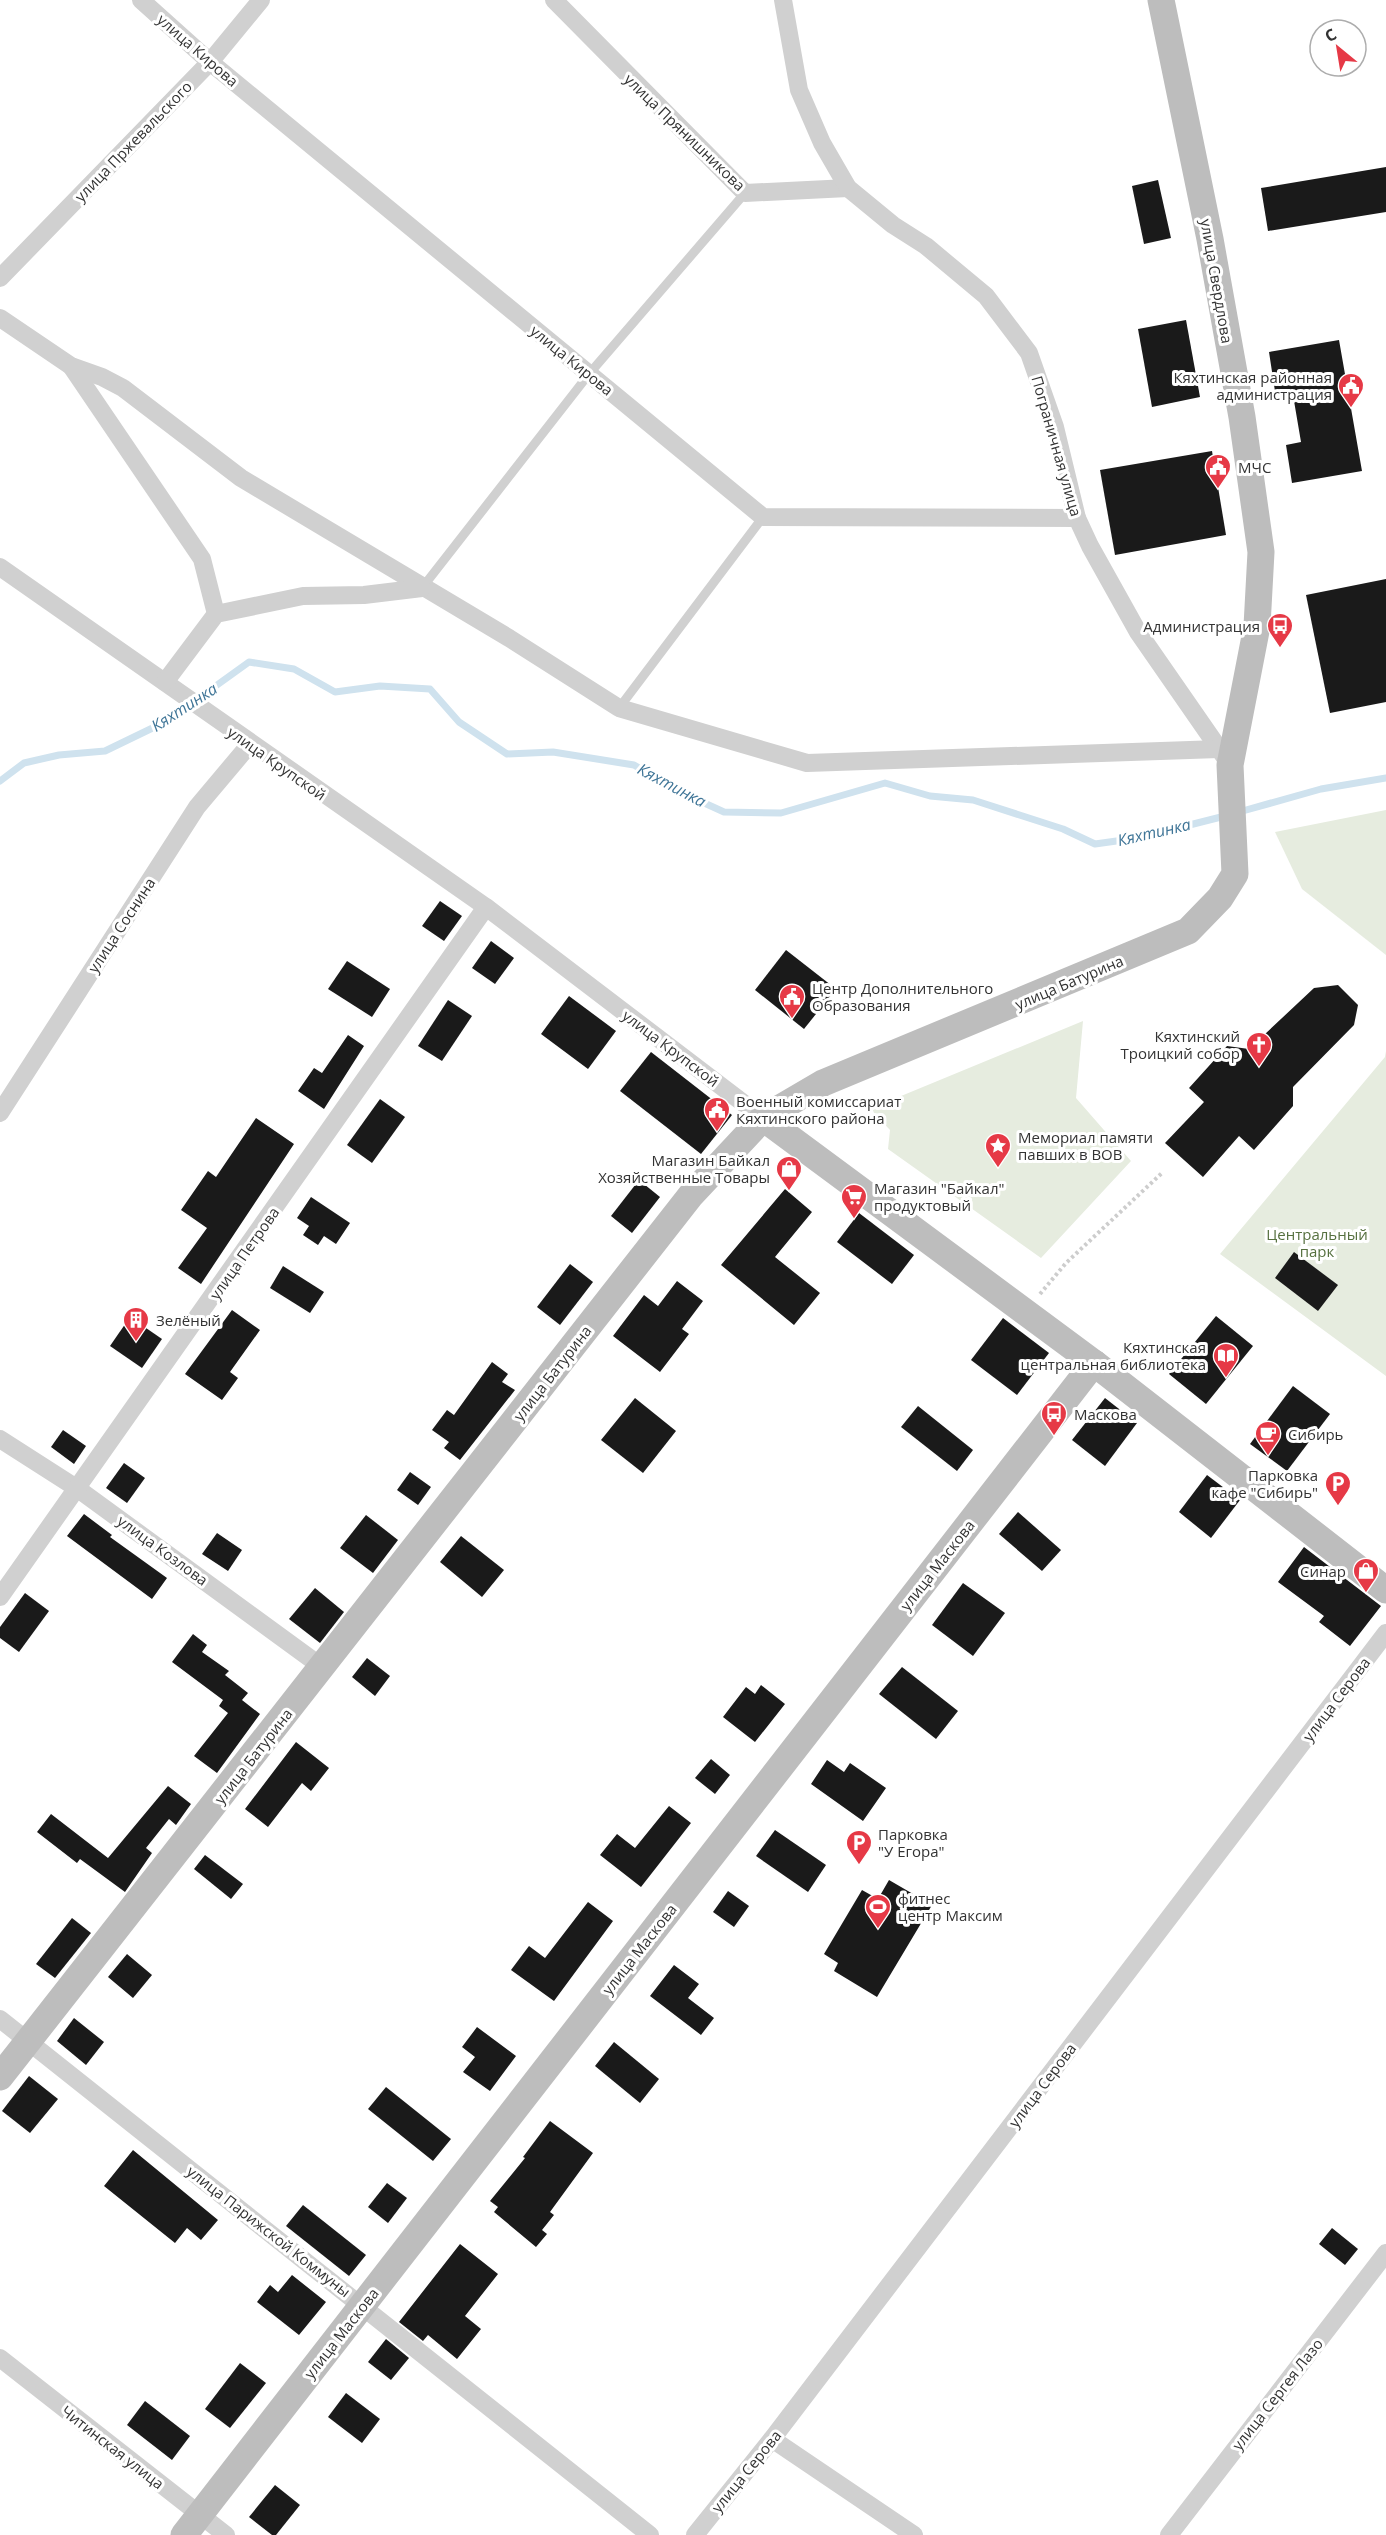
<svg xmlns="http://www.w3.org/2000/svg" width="1386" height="2535" font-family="'Open Sans',sans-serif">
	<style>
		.green { fill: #e6ecdf }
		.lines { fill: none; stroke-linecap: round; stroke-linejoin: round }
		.stream { stroke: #cfe2ee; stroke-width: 7 }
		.building { fill: #1a1a1a }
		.path { stroke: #cdcdcd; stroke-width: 4; stroke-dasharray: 3 3; stroke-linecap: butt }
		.lane { stroke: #d0d0d0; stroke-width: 9 }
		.street { stroke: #d0d0d0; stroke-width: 18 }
		.secondary { stroke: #bdbdbd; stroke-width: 27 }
		.labels { text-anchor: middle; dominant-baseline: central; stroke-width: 6; stroke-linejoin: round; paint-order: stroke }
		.street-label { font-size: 15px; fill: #333; stroke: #fff }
		.poi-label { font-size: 15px; fill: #333; stroke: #fff; text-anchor: start }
		.park-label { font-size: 15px; fill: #56703f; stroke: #fff }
		.water-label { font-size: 16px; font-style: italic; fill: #3f7597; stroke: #fff }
	</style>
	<rect width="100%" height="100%" fill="#fff"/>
	<!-- green -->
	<g class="green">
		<polygon points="1386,810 1386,955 1302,889 1275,832"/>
		<polygon points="1083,1021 1076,1098 1131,1161 1041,1258 888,1149 890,1130 874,1113 872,1108"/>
		<polygon points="1386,1051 1386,1376 1220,1254 1385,1057"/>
	</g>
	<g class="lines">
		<!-- stream -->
		<g class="stream">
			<polyline points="0,781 24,763 59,755 105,751 167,721 249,662 294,669 335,692 380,686 430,689 459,722 507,754 553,752 634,765 678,791 724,812 781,813 885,783 930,796 973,800 1063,829 1095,844 1138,838 1225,816"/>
			<polyline points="1239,812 1321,789 1386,778"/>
		</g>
	</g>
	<!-- building -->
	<g class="building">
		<polygon points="1386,167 1386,212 1268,231 1261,188"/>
		<polygon points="1158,180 1171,238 1144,244 1132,186"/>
		<polygon points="1186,320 1200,397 1152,407 1138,329"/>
		<polygon points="1339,340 1362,471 1292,483 1286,445 1301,442 1293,395 1276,398 1269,352"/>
		<polygon points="1212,451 1226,535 1115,555 1100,470"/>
		<polygon points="1386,579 1386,702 1330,713 1306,595"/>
		<polygon points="440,901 462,916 444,941 422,926"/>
		<polygon points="491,941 514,958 495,984 472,968"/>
		<polygon points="786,950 836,989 804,1029 755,990"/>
		<polygon points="347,961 390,989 372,1017 328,989"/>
		<polygon points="1338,985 1358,1005 1354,1025 1293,1087 1293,1106 1254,1150 1239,1136 1203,1177 1165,1143 1204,1102 1189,1088 1227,1046 1249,1049 1314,988"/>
		<polygon points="569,996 616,1031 588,1069 541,1034"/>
		<polygon points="448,1000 472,1016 442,1061 418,1046"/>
		<polygon points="348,1035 364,1046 324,1109 298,1091 314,1068 322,1073"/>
		<polygon points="651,1052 732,1115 701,1154 620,1091"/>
		<polygon points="380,1099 405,1117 372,1163 347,1145"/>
		<polygon points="256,1118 294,1144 201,1284 178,1268 207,1228 181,1210 208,1171 216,1177"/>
		<polygon points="639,1180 660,1197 632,1233 611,1216"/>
		<polygon points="785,1189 812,1212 775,1257 820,1293 794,1325 721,1265"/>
		<polygon points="311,1197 350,1223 336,1244 324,1236 318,1245 303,1235 309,1226 297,1218"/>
		<polygon points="859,1213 914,1255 892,1284 837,1242"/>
		<polygon points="1294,1252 1338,1285 1318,1311 1275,1278"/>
		<polygon points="570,1264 593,1282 560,1325 537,1307"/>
		<polygon points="283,1266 324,1292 310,1313 270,1288"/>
		<polygon points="677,1281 703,1301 682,1329 689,1334 660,1372 613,1336 644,1295 658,1306"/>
		<polygon points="232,1310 260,1330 230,1372 238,1378 222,1400 185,1374"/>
		<polygon points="1216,1316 1253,1346 1206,1404 1169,1374"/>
		<polygon points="130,1317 162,1339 142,1368 110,1346"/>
		<polygon points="1003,1318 1049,1353 1017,1395 971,1360"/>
		<polygon points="492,1362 508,1374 502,1382 515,1390 460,1460 444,1448 449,1442 432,1430 447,1410 454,1415"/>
		<polygon points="1293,1386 1330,1414 1287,1471 1250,1444"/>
		<polygon points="635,1398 676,1431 643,1473 601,1440"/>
		<polygon points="1105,1398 1137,1423 1105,1466 1072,1440"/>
		<polygon points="918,1406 973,1450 957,1471 901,1427"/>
		<polygon points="63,1430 86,1446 74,1464 51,1447"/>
		<polygon points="124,1463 145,1478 127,1503 106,1488"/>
		<polygon points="410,1472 431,1487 418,1505 397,1490"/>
		<polygon points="1207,1475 1240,1500 1211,1538 1179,1512"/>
		<polygon points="1018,1512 1061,1550 1042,1571 999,1534"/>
		<polygon points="84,1514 112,1535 110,1537 167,1578 152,1599 67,1536"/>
		<polygon points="366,1515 398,1540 373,1573 340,1548"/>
		<polygon points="217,1533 242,1550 228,1571 202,1554"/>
		<polygon points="461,1536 504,1570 482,1597 440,1562"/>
		<polygon points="1304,1547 1381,1606 1350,1646 1319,1622 1324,1616 1278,1582"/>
		<polygon points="963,1583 1005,1613 973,1656 932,1625"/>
		<polygon points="315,1588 344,1612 320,1643 289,1619"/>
		<polygon points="25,1593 49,1611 19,1652 0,1638 0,1627"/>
		<polygon points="193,1634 207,1645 202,1652 229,1671 225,1675 248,1693 242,1700 260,1714 217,1773 194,1756 228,1713 219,1706 223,1700 172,1662"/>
		<polygon points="367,1658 390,1676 375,1696 352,1677"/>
		<polygon points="902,1667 958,1711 936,1739 879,1694"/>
		<polygon points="761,1685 785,1704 755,1742 723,1717 746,1687 755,1694"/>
		<polygon points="296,1742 329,1768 311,1791 302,1783 268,1827 245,1809"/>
		<polygon points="711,1759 730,1775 715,1794 695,1778"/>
		<polygon points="827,1760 844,1772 850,1763 886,1788 863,1821 811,1784"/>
		<polygon points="168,1786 191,1804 176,1825 169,1819 146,1848 152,1853 125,1892 80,1859 77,1863 37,1832 51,1814 108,1858"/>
		<polygon points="669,1806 691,1823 641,1887 600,1855 617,1834 635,1848"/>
		<polygon points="775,1830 826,1865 808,1892 756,1856"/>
		<polygon points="205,1855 243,1884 231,1899 194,1869"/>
		<polygon points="889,1880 932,1905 877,1997 834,1971 838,1963 824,1954 862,1890 878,1899"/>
		<polygon points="728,1891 749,1906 734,1927 713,1912"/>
		<polygon points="588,1902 613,1921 554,2001 511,1970 529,1946 545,1958"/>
		<polygon points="72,1918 91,1933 55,1978 36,1964"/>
		<polygon points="127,1954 152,1975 133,1998 108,1977"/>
		<polygon points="674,1965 699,1984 688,1998 714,2018 701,2035 650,1996"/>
		<polygon points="74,2018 104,2042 86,2065 57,2041"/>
		<polygon points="477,2027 516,2056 490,2091 463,2072 475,2057 462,2047"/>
		<polygon points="614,2042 659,2079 640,2103 595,2066"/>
		<polygon points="29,2076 58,2099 30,2133 2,2111"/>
		<polygon points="386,2087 451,2139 433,2161 368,2109"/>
		<polygon points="550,2121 593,2153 550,2212 554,2215 542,2230 547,2234 536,2247 494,2212 498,2207 490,2201 525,2158 523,2157"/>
		<polygon points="133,2150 218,2220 201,2240 187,2228 175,2243 104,2186"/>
		<polygon points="387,2183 407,2198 388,2223 368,2207"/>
		<polygon points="303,2205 366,2255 349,2276 286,2226"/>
		<polygon points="1332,2228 1358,2249 1345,2265 1319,2244"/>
		<polygon points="460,2244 498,2274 465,2316 481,2329 457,2359 428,2335 423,2341 399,2322"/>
		<polygon points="292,2275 326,2302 299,2335 257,2302 270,2285 278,2292"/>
		<polygon points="386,2339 409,2358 391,2380 368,2362"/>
		<polygon points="240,2363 266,2383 230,2428 205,2409"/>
		<polygon points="346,2393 380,2419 362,2443 328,2417"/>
		<polygon points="145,2401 190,2436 172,2460 127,2425"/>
		<polygon points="275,2485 300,2505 276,2535 272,2535 249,2517"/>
	</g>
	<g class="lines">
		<!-- path -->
		<polyline class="path" points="1040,1294 1066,1263 1163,1172"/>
		<!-- lane -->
		<g class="lane">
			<polyline points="422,588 589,374 745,193"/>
			<polyline points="619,708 763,517"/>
		</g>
		<!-- street -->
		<g class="street">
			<polyline points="141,0 210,62 763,517 1077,518"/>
			<polyline points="554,0 745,193 848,188"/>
			<polyline points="783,0 799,90 822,143 848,188 893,225 926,246 986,296 1029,353 1055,427 1077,518 1090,546 1138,632 1224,756"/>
			<polyline points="0,278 210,62 261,0"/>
			<polyline points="0,318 71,366 102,377 123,388 241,478 509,638 619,708 807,763 1219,749"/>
			<polyline points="71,366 202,559 216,614"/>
			<polyline points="0,567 486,907 763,1118"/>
			<polyline points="165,682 216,614 303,596 364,595 422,588"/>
			<polyline points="0,1113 197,807 250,744"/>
			<polyline points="0,1439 78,1489 322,1667"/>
			<polyline points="0,1597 486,907"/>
			<polyline points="0,2019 650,2535"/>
			<polyline points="0,2358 226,2535"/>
			<polyline points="772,2439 914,2535"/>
			<polyline points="695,2535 772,2439 1386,1633"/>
			<polyline points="1169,2535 1386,2253"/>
		</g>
		<!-- secondary -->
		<g class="secondary">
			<polyline points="763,1118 1094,1363 1386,1590"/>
			<polyline points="0,2077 691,1195 763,1118 823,1083 1188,931 1220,898 1235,874 1230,765 1257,626 1261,552 1242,417 1210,239 1161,0"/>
			<polyline points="184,2535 1094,1363"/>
		</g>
	</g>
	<!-- icons -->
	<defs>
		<symbol id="civic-pin" viewBox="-11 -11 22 30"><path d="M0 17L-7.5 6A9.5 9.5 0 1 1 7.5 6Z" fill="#e63946" stroke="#fff"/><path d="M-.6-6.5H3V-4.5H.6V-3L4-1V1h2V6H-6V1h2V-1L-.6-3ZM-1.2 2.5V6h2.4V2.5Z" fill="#fff"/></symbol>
		<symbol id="bus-pin" viewBox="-11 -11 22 30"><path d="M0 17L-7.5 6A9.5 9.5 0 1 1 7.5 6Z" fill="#e63946" stroke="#fff"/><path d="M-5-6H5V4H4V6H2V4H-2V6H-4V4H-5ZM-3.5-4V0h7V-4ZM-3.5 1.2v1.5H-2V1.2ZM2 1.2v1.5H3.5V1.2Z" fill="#fff"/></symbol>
		<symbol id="church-pin" viewBox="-11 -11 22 30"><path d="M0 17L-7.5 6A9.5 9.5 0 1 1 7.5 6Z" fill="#e63946" stroke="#fff"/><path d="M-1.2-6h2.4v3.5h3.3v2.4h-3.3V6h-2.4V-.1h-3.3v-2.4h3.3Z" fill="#fff"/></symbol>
		<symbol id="sight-pin" viewBox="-11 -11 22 30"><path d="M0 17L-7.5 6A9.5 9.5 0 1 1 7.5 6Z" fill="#e63946" stroke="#fff"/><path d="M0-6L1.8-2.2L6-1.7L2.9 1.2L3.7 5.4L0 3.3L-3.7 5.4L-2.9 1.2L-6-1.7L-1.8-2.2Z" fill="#fff"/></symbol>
		<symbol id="shop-pin" viewBox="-11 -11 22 30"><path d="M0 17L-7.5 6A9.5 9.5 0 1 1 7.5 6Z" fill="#e63946" stroke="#fff"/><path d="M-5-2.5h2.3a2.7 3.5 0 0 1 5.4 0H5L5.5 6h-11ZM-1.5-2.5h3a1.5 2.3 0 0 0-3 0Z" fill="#fff"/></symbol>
		<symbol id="supermarket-pin" viewBox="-11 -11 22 30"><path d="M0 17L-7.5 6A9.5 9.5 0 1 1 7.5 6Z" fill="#e63946" stroke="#fff"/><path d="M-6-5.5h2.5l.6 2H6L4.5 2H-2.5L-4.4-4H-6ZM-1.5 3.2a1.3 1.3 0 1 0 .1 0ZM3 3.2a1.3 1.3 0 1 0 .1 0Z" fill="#fff"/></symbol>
		<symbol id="building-pin" viewBox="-11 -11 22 30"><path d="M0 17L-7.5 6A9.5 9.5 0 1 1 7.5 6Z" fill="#e63946" stroke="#fff"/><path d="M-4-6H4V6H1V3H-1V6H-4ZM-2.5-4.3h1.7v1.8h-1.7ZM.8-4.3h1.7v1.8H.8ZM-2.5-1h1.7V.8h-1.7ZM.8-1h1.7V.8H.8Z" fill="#fff"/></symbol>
		<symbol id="library-pin" viewBox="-11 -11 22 30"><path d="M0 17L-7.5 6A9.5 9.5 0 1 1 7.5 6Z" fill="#e63946" stroke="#fff"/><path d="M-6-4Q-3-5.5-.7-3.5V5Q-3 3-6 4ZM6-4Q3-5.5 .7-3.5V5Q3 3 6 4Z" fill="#fff"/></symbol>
		<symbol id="cafe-pin" viewBox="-11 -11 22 30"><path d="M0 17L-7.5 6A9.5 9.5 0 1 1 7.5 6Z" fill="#e63946" stroke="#fff"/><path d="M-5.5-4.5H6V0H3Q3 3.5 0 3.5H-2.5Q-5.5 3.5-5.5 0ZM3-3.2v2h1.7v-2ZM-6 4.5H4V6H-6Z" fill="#fff"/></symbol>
		<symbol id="parking-pin" viewBox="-11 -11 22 30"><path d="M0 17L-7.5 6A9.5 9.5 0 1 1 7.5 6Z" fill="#e63946" stroke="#fff"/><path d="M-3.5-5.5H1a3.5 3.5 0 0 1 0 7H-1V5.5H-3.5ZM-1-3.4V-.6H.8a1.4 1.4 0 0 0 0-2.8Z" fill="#fff"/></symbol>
		<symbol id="stadium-pin" viewBox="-11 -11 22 30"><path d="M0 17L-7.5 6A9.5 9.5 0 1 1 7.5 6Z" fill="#e63946" stroke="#fff"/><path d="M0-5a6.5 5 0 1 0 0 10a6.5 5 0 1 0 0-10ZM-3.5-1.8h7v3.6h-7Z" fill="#fff"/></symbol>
	</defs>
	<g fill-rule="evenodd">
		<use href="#civic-pin" x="1336" y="371" width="30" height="40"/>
		<use href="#civic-pin" x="1203" y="452" width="30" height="40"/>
		<use href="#bus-pin" x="1265" y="611" width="30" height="40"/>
		<use href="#civic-pin" x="777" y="982" width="30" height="40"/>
		<use href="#church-pin" x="1244" y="1030" width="30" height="40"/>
		<use href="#civic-pin" x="702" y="1095" width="30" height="40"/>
		<use href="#sight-pin" x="983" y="1131" width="30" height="40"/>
		<use href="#shop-pin" x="774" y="1154" width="30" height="40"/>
		<use href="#supermarket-pin" x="839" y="1182" width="30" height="40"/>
		<use href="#building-pin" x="121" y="1305" width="30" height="40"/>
		<use href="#library-pin" x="1211" y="1341" width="30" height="40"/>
		<use href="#bus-pin" x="1039" y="1399" width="30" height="40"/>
		<use href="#cafe-pin" x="1253" y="1419" width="30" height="40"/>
		<use href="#parking-pin" x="1323" y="1469" width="30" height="40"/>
		<use href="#shop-pin" x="1351" y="1556" width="30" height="40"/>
		<use href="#parking-pin" x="844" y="1828" width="30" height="40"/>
		<use href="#stadium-pin" x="863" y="1892" width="30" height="40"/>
	</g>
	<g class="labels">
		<!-- street labels -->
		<g class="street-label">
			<text transform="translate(198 50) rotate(41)">улица Кирова</text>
			<text transform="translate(685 132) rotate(44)">улица Прянишникова</text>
			<text transform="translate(133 141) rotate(-46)">улица Пржевальского</text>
			<text transform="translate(1217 281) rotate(80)">улица Свердлова</text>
			<text transform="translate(572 360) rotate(39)">улица Кирова</text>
			<text transform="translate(1057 446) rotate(74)">Пограничная улица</text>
			<text transform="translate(277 763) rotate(35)">улица Крупской</text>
			<text transform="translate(121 925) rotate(-57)">улица Соснина</text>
			<text transform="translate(1069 982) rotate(-23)">улица Батурина</text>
			<text transform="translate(671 1048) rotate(37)">улица Крупской</text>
			<text transform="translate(244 1253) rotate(-55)">улица Петрова</text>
			<text transform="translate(552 1373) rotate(-52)">улица Батурина</text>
			<text transform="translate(163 1550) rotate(36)">улица Козлова</text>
			<text transform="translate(937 1565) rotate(-52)">улица Маскова</text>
			<text transform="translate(1336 1699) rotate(-53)">улица Серова</text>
			<text transform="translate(253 1756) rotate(-52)">улица Батурина</text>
			<text transform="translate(639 1949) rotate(-52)">улица Маскова</text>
			<text transform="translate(1042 2085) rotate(-53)">улица Серова</text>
			<text transform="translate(269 2231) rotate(38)">улица Парижской Коммуны</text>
			<text transform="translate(341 2333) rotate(-52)">улица Маскова</text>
			<text transform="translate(1277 2394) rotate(-52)">улица Сергея Лазо</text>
			<text transform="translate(113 2447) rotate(38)">Читинская улица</text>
			<text transform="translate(746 2471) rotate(-51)">улица Серова</text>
		</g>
		<!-- poi labels -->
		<g class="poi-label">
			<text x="1332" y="377" text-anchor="end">Кяхтинская районная<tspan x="1332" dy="17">администрация</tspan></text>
			<text x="1238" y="467">МЧС</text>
			<text x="1260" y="626" text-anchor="end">Администрация</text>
			<text x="812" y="988">Центр Дополнительного<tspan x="812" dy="17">Образования</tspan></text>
			<text x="1240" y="1036" text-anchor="end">Кяхтинский<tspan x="1240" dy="17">Троицкий собор</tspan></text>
			<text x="736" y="1101">Военный комиссариат<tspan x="736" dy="17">Кяхтинского района</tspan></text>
			<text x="1018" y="1137">Мемориал памяти<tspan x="1018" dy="17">павших в ВОВ</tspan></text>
			<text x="770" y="1160" text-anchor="end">Магазин Байкал<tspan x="770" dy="17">Хозяйственные Товары</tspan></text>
			<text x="874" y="1188">Магазин "Байкал"<tspan x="874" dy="17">продуктовый</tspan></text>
			<text x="156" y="1320">Зелёный</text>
			<text x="1206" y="1347" text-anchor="end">Кяхтинская<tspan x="1206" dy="17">центральная библиотека</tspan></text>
			<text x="1074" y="1414">Маскова</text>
			<text x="1288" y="1434">Сибирь</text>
			<text x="1318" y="1475" text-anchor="end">Парковка<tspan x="1318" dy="17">кафе "Сибирь"</tspan></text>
			<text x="1346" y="1571" text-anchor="end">Синар</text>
			<text x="878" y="1834">Парковка<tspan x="878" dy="17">"У Егора"</tspan></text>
			<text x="898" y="1898">фитнес<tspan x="898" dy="17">центр Максим</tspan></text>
		</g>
		<!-- park labels -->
		<g class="park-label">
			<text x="1317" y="1234">Центральный<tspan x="1317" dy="17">парк</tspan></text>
		</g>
		<!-- water labels -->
		<g class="water-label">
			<text transform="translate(184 707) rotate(-33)">Кяхтинка</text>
			<text transform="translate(672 785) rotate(28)">Кяхтинка</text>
			<text transform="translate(1154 832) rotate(-13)">Кяхтинка</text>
		</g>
	</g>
	<!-- north arrow -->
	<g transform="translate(1338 48) rotate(330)"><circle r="28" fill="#ffffff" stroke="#adadad" stroke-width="1.5"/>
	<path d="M0-4.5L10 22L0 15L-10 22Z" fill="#e63946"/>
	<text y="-9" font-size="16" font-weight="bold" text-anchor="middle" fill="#333333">С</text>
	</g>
</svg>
